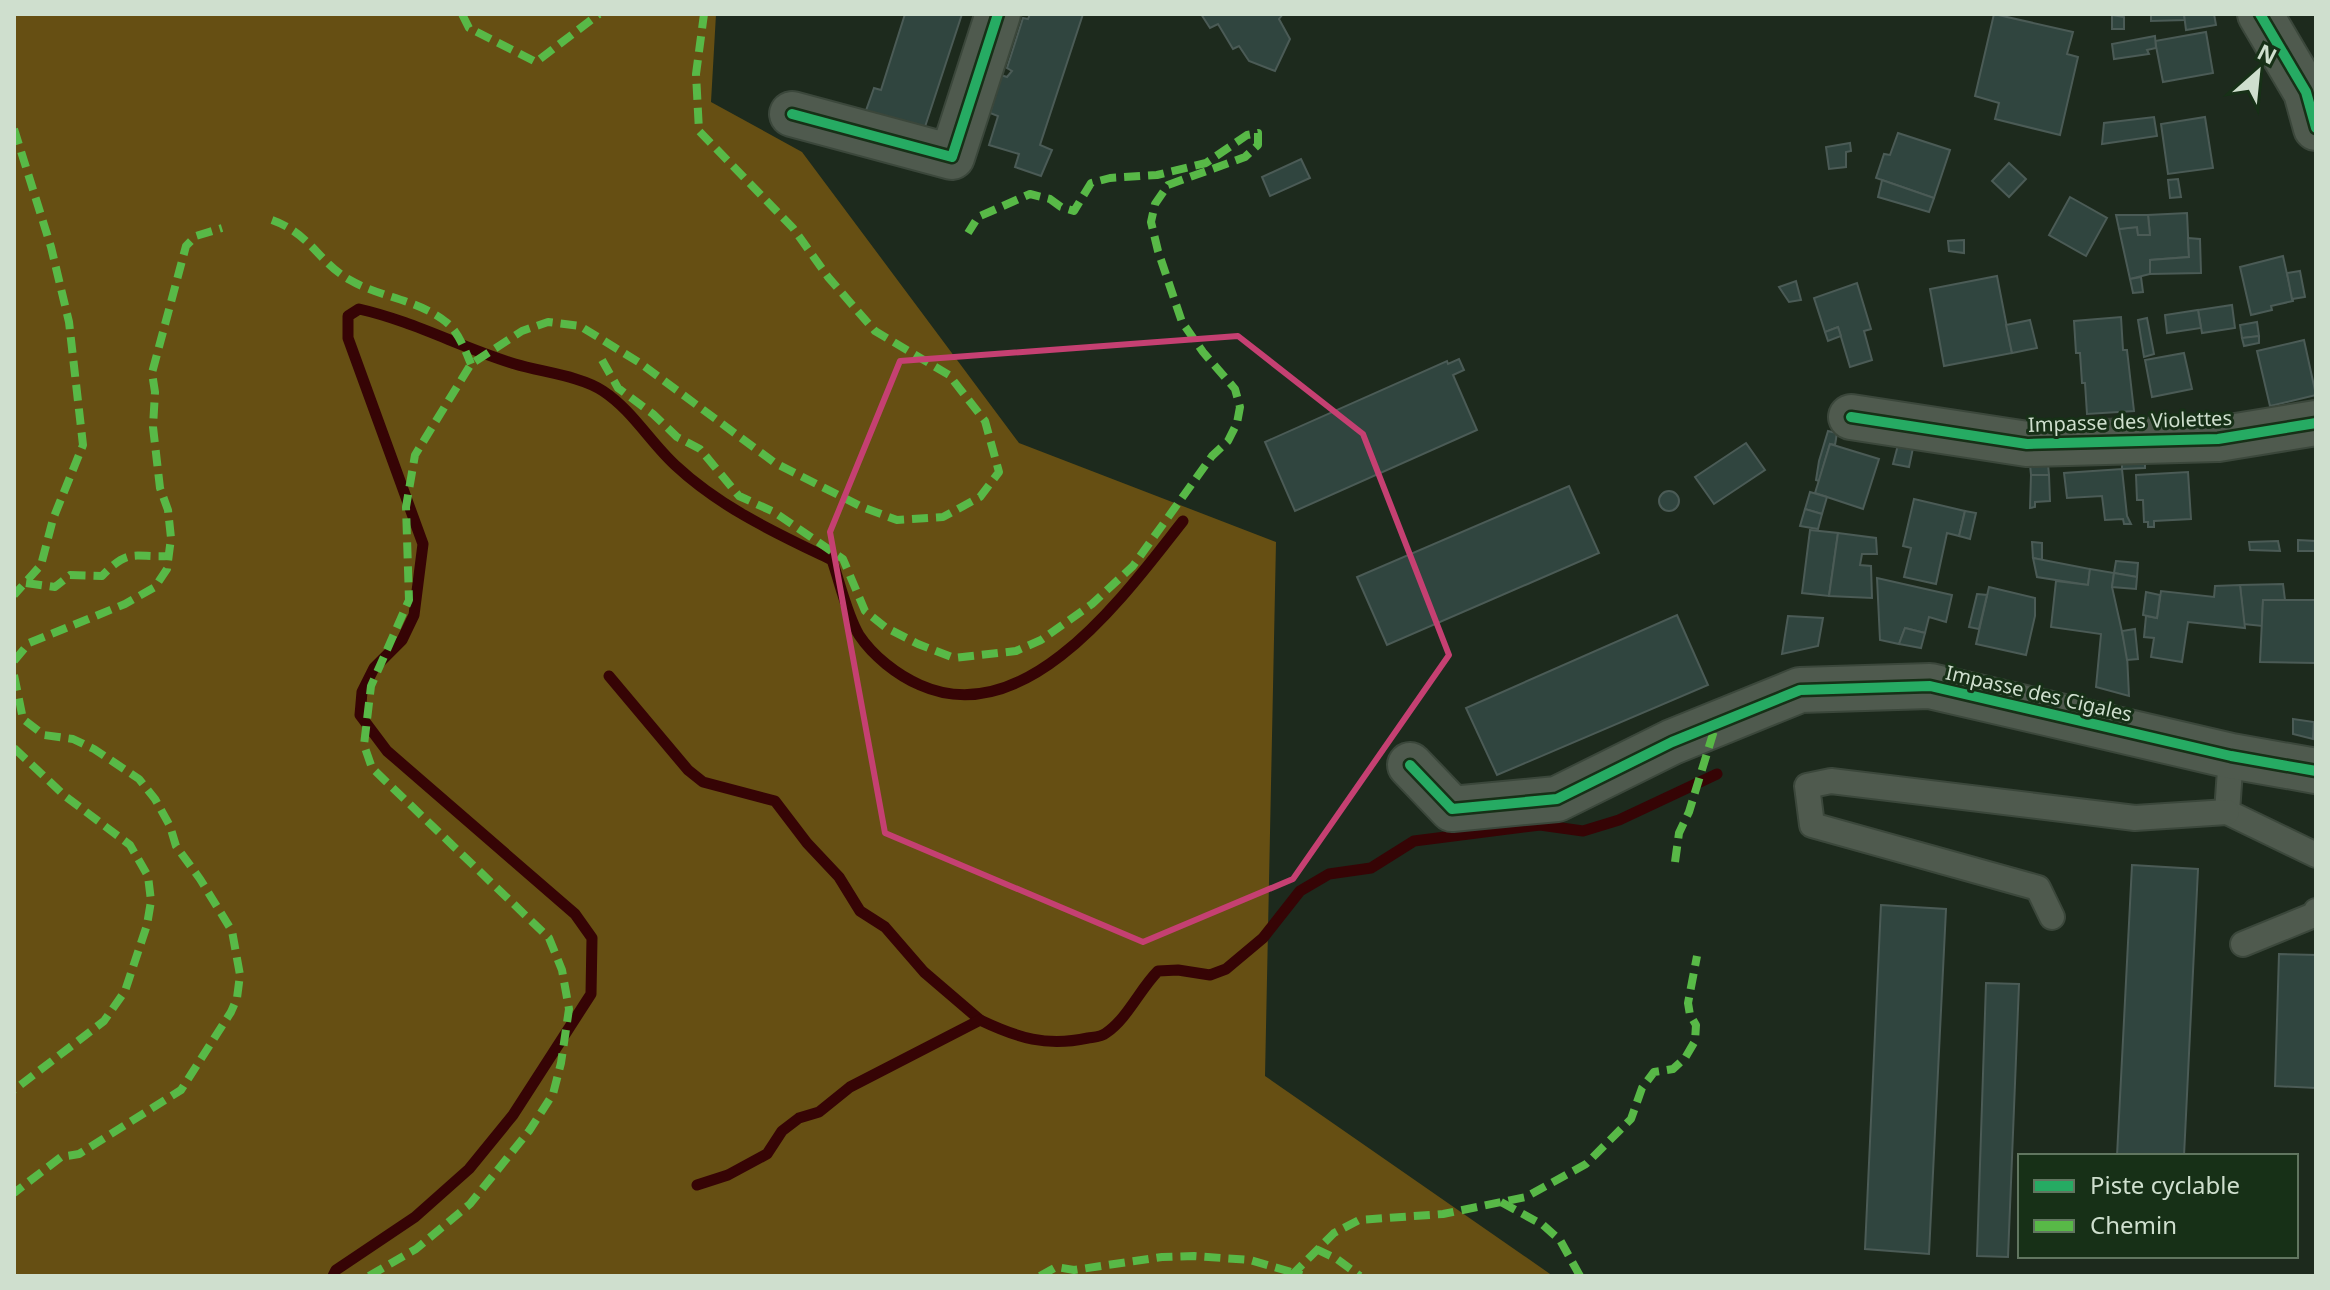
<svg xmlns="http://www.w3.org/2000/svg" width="2330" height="1290" font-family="'Noto Sans',sans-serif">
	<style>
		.forest { fill: #664f13 }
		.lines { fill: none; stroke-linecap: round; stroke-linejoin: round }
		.stream { stroke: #360405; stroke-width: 11 }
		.building { fill: #30453f; stroke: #4b5b56; stroke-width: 2 }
		.lane-casing { stroke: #3b473b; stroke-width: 28 }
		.street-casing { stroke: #3b473b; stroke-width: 48 }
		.lane { stroke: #4f5a4e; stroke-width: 24 }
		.street { stroke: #4f5a4e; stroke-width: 44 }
		.quiet { stroke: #58b947; stroke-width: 8; stroke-dasharray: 16 8; stroke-linecap: butt }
		.cycleway-casing { stroke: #173017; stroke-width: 15 }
		.cycleway { stroke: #26ab63; stroke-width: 10 }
		.marked { fill: none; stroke: #c54072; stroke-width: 6; stroke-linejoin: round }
		.labels { text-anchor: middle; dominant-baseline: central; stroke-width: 6; stroke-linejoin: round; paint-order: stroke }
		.street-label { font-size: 20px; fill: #cfdfce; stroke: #173017 }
	</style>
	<rect width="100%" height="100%" fill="#1d2a1d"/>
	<!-- forest -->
	<polygon class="forest" points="14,14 716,14 711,102 802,152 1019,443 1276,542 1265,1076 1553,1276 14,1276"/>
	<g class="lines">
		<!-- stream -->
		<g class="stream">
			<polyline points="609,676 688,770 703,782 775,801 807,843 839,877 860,911 885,927 924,972 980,1020"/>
			<path d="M697 1185 728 1175 767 1154 782 1131 799 1118 819 1112 850 1087 980 1020C1018 1038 1046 1047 1088 1038 1094 1037 1101 1037 1106 1033 1127 1019 1140 989 1158 971L1178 970 1210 975 1226 969 1263 938 1300 891 1329 874 1371 868 1414 841 1540 825 1583 831 1619 820 1717 774"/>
			<path d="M333 1276 336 1270 415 1217 469 1169 513 1115 591 994 592 938 575 914 387 751 360 715 362 692 374 668 402 640 414 615 423 544 348 338V316L359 309C413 321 462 348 515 364 541 372 581 376 603 391 632 410 650 442 675 465 721 508 776 533 832 560 840 583 847 615 859 635 873 656 897 675 920 685 1027 733 1126 593 1183 521"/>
		</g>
	</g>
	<!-- building -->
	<g class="building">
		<polygon points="905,14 962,14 921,139 863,119 874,88 881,90"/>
		<polygon points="1030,14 1083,14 1040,145 1052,150 1041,176 1015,167 1019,154 989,145 998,116 990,113 1001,75 1007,77 1012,71 1007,68 1023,18 1028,19"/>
		<polygon points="1201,14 1283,14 1279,19 1290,39 1275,71 1249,61 1239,46 1233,49 1218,24 1210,28"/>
		<polygon points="1994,14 2073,32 2067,54 2078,57 2060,135 1995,119 1999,103 1975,96"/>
		<polygon points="2151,14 2184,14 2185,20 2151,21"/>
		<polygon points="2184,14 2214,14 2216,25 2186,30"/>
		<polygon points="2112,15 2124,17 2124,29 2112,29"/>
		<polygon points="2206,32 2213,73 2163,82 2155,41"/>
		<polygon points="2155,36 2156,48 2147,50 2149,54 2114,59 2112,44"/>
		<polygon points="2154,117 2157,136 2102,144 2104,123"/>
		<polygon points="2205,117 2213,168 2168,174 2161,124"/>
		<polygon points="1898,133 1950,150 1934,198 1876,178 1884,154 1890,155"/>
		<polygon points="1850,143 1851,151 1846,152 1846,167 1829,169 1826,147"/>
		<polygon points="1301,159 1310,178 1270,196 1262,177"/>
		<polygon points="2009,163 2026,179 2009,197 1992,181"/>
		<polygon points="2178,179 2181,197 2170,198 2168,180"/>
		<polygon points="1882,180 1934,198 1929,212 1878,197"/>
		<polygon points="2070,197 2107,218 2086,256 2049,235"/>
		<polygon points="2187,213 2189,257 2150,260 2150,274 2130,279 2119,229 2137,227 2138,235 2150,235 2148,215"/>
		<polygon points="2116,215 2148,215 2150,235 2138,235 2137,227 2119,229"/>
		<polygon points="2188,238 2200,239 2201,273 2150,274 2150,260 2189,257"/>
		<polygon points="1964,240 1964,253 1949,251 1948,241"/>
		<polygon points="2283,256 2293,301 2271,306 2272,310 2251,315 2240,267"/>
		<polygon points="2300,271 2305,297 2292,299 2287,273"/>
		<polygon points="1997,276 2012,353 1944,366 1930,289"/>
		<polygon points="2141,277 2143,292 2133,293 2130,279"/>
		<polygon points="1796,281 1801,300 1789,302 1779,287"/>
		<polygon points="1857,283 1871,329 1864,331 1872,360 1850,367 1838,327 1825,332 1814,298"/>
		<polygon points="2232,305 2235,328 2202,333 2198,310"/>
		<polygon points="2198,310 2201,328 2167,333 2165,315"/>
		<polygon points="2121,317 2123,350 2127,350 2134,411 2087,414 2085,383 2082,383 2080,353 2076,353 2074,321"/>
		<polygon points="2147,318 2154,354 2144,357 2138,320"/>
		<polygon points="2030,320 2037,348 2012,353 2006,325"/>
		<polygon points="2257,322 2259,336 2242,338 2240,325"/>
		<polygon points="1838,327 1841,336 1828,341 1825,332"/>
		<polygon points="2259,336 2259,343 2244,346 2242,338"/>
		<polygon points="2304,340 2316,395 2270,406 2257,351"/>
		<polygon points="2184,353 2192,389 2152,397 2145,360"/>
		<polygon points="1459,359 1464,370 1453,375 1477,430 1295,511 1265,442 1447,361 1448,364"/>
		<polygon points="1828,431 1837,433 1835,445 1830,444 1819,481 1816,480 1819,461"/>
		<polygon points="1746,443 1765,470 1714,504 1695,477"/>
		<polygon points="1830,444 1879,459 1863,509 1815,493"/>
		<polygon points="1898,445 1913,448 1909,467 1893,464"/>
		<polygon points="2122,457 2145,458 2145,468 2122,469"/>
		<polygon points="2030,464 2048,464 2049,475 2031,475"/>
		<polygon points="2122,469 2127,516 2131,524 2124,524 2123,519 2105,520 2102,496 2067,498 2064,473"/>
		<polygon points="2188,472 2191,519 2154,521 2154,527 2148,527 2148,522 2144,522 2143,500 2137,500 2136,475"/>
		<polygon points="2031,475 2049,475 2050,501 2035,502 2035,507 2030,508"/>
		<polygon points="1569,486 1599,553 1387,645 1357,577"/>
		<circle cx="1669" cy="501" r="10"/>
		<polygon points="1810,492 1827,497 1822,514 1805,509"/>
		<polygon points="1914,499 1965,511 1959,536 1947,533 1936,584 1904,577 1911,548 1903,546"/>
		<polygon points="1805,509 1822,514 1818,529 1800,526"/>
		<polygon points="1965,511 1976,513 1970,539 1959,536"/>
		<polygon points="1810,530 1838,533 1829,596 1802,593"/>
		<polygon points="1838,533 1876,538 1877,554 1862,554 1860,565 1871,566 1872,598 1829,596"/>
		<polygon points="2298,540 2316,541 2316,551 2298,551"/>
		<polygon points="2278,541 2280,551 2250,550 2249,542"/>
		<polygon points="2032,542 2042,543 2042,560 2033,558"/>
		<polygon points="2033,558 2090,569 2088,585 2037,577"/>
		<polygon points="2116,561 2138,563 2137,577 2114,573"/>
		<polygon points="2090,569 2114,573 2112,587 2127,654 2129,696 2096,687 2101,634 2051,627 2056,581 2088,585"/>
		<polygon points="2114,573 2137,577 2136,589 2112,587"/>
		<polygon points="1877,578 1952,595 1946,622 1929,617 1925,633 1905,628 1899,644 1880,640"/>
		<polygon points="2283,584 2285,600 2263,600 2262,626 2244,624 2240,585"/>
		<polygon points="2240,585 2245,628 2188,622 2182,662 2151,657 2154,638 2144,637 2146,616 2157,618 2161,591 2214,597 2215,586"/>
		<polygon points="1989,587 2035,598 2035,616 2026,655 1976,644"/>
		<polygon points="2146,592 2160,595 2157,618 2143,615"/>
		<polygon points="1977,594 1987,595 1979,629 1969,627"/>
		<polygon points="2263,600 2316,600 2316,663 2260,662"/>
		<polygon points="1677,615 1708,685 1497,775 1466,708"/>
		<polygon points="1788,616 1823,618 1818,646 1782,654"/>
		<polygon points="1905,628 1925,633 1921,648 1899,644"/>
		<polygon points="2135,629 2138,659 2127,660 2122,631"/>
		<polygon points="2293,719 2314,722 2313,739 2293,734"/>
		<polygon points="2132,865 2198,869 2184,1156 2117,1156"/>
		<polygon points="1881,905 1946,909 1929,1254 1865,1249"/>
		<polygon points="2279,954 2316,955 2316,1088 2275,1086"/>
		<polygon points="1986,983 2019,984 2008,1257 1977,1256"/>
	</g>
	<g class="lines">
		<defs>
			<g id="lane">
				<polyline points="2231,756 2227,812 2316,855"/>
				<polyline points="2052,917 2038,888 1812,825 1807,786 1831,781 2135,818 2227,812"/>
				<polyline points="2243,944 2314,915 2316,911"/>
			</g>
			<g id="street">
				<polyline points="2260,14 2306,92 2316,128"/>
				<polyline points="792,114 952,157 998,14"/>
				<polyline points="1851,417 2027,444 2218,439 2316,423"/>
				<polyline points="1410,765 1452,809 1557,799 1672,742 1800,690 1930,686 2231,756 2316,771"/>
			</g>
		</defs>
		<!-- lane casing -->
		<use href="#lane" class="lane-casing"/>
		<!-- street casing -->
		<use href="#street" class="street-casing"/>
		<!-- lane -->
		<use href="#lane" class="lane"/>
		<!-- street -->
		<use href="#street" class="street"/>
		<!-- quiet -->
		<g class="quiet">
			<polyline points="462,14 469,28 536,62 599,14"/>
			<polyline points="14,129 51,247 69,322 83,445 53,519 41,565 14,595"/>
			<path d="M272 220C311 234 318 262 350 280 379 297 419 300 446 322 458 331 465 350 471 364"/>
			<polyline points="602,360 618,388 653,414 677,437 700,449 739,496 774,512 843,559 865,611 885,627 918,644 954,658 1016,651 1041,640 1092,604 1133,566 1212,456 1228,441 1237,423 1240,407 1235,389 1203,352 1182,322 1158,251 1151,222 1155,204 1168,185 1245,157 1258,145 1258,133 1247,135 1206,163 1157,175 1110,178 1091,183 1074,211 1061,207 1050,199 1030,194 978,217 968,233"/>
			<path d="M26 583 55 587 70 575 102 576C130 547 133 558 169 556"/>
			<polyline points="14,661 29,643 125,604 155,587 167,569 171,538 168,510 160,488 153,427 155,392 152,373 186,246 196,236 222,228"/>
			<polyline points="14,675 23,719 44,735 73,739 94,749 139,779 155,799 170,826 176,846 200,879 232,931 240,975 237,998 231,1012 181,1090 79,1154 61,1157 14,1193"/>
			<polyline points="14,748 65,796 130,845 148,876 151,901 147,925 125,991 104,1021 14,1090"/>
			<polyline points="1675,862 1679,833 1689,812 1716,724"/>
			<polyline points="1501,1202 1543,1225 1560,1240 1580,1276"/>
			<polyline points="1316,1249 1337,1259 1360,1276"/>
			<polyline points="369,1276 416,1249 470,1204 529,1131 553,1094 561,1063 569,1009 562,970 549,938 372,768 364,745 371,686 409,600 406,507 415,455 471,364 522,331 548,322 580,326 640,363 775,463 862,507 897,520 943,517 980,497 999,472 985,421 949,375 875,331 828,277 793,228 699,131 696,74 704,14"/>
			<polyline points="1040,1276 1056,1267 1074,1270 1162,1257 1194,1256 1250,1260 1302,1275"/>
			<polyline points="1291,1276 1334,1233 1359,1220 1443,1214 1526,1197 1586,1164 1631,1119 1642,1088 1654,1072 1673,1069 1685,1058 1695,1041 1696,1025 1690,1015 1688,1003 1697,956"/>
		</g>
		<defs>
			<g id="cycleway">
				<polyline points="2260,14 2306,92 2316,128"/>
				<polyline points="792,114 952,157 998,14"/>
				<polyline points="1851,417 2027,444 2218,439 2316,423"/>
				<polyline points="1410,765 1452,809 1557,799 1672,742 1800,690 1930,686 2231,756 2316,771"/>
			</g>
		</defs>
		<!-- cycleway casing -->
		<use href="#cycleway" class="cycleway-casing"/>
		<!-- cycleway -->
		<use href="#cycleway" class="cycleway"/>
	</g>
	<!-- marked area -->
	<path class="marked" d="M1238 336 1363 434 1449 655 1293 879 1143 942 885 833 830 532 900 361Z"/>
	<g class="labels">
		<!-- street labels -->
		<g class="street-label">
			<text transform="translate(2130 421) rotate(-2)">Impasse des Violettes</text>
			<text transform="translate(2039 693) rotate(13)">Impasse des Cigales</text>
		</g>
	</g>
	<!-- border -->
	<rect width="2330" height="1290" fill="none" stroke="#cfdfce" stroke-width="32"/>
	<!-- legend -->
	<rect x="2018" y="1154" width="280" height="104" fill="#173017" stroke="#617660" stroke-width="2"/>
	<rect x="2034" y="1180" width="40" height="12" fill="#26ab63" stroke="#617660" stroke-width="2"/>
	<text x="2090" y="1194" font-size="24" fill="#cfdfce">Piste cyclable</text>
	<rect x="2034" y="1220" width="40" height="12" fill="#58b947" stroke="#617660" stroke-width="2"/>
	<text x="2090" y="1234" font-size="24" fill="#cfdfce">Chemin</text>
	<!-- north arrow -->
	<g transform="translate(2258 72) rotate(27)" stroke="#173017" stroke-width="6" paint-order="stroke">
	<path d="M0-6L14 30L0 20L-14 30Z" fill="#cfdfce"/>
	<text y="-12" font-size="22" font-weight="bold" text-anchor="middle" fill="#cfdfce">N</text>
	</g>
</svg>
